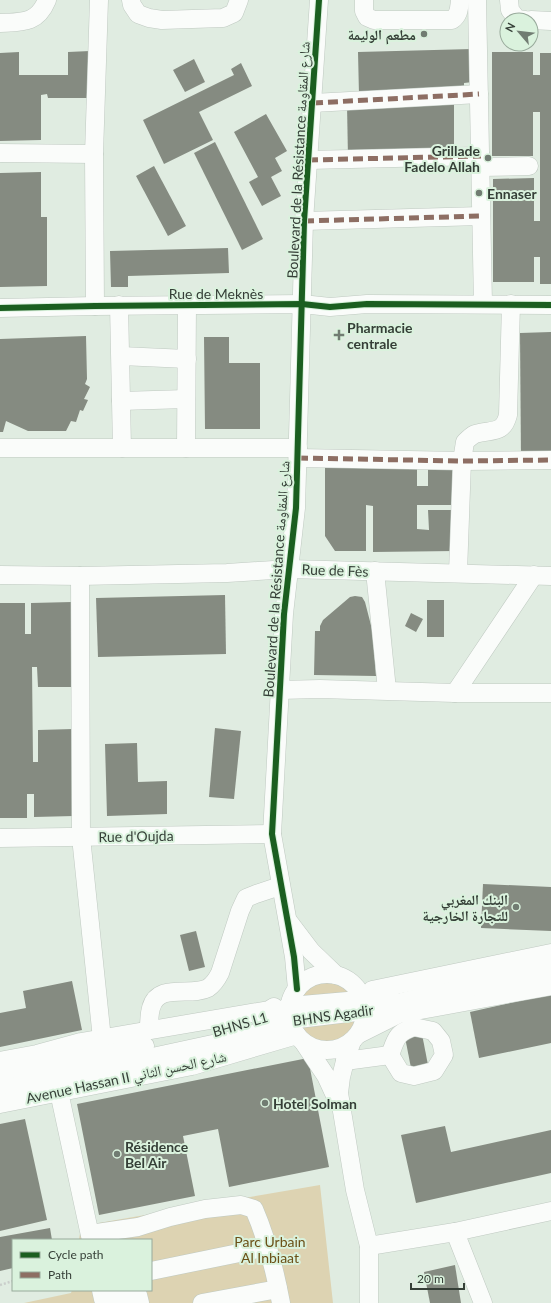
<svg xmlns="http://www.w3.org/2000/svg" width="551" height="1303" font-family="Lato,'Noto Naskh Arabic',sans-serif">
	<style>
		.green { fill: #ddd3b2 }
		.building { fill: #858b81 }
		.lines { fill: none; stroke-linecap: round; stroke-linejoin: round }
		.minor-casing { stroke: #bfc9c1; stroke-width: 19 }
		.path { stroke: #cacecb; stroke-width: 2.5; stroke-dasharray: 2 2; stroke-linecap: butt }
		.minor { stroke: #fafcfa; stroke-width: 18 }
		.quiet { stroke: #8d6e63; stroke-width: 5; stroke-dasharray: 10 5; stroke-linecap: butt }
		.cycleway-casing { stroke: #daf2dd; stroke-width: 8 }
		.cycleway { stroke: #1b5e20; stroke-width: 6 }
		.poi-dot { fill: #717c72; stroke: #daf2dd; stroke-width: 1.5 }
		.labels { text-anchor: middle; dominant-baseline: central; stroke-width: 4; stroke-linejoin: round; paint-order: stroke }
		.poi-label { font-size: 14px; font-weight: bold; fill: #353f37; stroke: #daf2dd; text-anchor: start }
		.street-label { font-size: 14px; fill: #353f37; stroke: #daf2dd }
		.park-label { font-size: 14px; fill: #6b5017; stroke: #daf2dd }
	</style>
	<rect width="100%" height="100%" fill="#e0ece1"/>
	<!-- green -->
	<g class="green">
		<circle cx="327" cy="1012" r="30"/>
		<polygon points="320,1185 333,1303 24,1303 71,1293 72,1290 151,1290 151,1240 79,1240 81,1226"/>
	</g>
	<!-- building -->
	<g class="building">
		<polygon points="472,49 473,82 464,83 464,92 359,95 358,52"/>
		<polygon points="90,51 90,98 48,98 47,94 41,95 41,140 0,141 0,53 19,52 19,75 68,75 68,52"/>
		<polygon points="492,52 533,52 533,75 540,75 540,53 551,53 551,284 540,284 540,257 534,257 534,282 493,282 493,179 534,178 534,221 540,221 540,112 533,112 533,156 492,156"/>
		<polygon points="194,59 205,82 185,92 173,70"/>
		<polygon points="241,63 252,86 199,112 213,140 164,164 143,120 234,75 231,69"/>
		<polygon points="454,102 454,155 348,158 347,105"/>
		<polygon points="266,114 287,151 275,158 282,171 271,177 281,196 262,206 249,182 258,177 234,132"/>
		<polygon points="215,142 263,239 242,250 194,153"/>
		<polygon points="154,166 186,226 168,236 136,176"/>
		<polygon points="41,172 41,217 47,217 47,286 0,287 0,173"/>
		<polygon points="228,248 229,273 128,276 128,287 111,287 110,251"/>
		<polygon points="551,332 551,459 521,460 520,333"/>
		<polygon points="86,336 87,379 85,384 90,387 84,399 88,400 83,411 80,410 76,422 71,421 66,431 28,431 6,421 3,432 0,432 0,339"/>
		<polygon points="204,337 229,337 229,363 260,363 260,429 205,429"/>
		<polygon points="428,463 455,463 455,505 417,505 417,529 429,530 428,510 455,510 455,551 373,552 373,506 366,505 366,551 335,551 325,536 325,467 417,466 417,486 428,486"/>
		<polygon points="225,595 226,654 98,657 96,598"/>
		<polygon points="355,596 362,597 365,602 373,633 376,676 314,675 315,631 320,631 320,626 323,620 350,597"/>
		<rect x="427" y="600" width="17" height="37"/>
		<polygon points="72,602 74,687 38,687 37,667 32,667 33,762 38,762 38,730 73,729 74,816 34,817 34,794 27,794 27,818 0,818 0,603 25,603 25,634 31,634 31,603"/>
		<polygon points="411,613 423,619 416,632 405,626"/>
		<polygon points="215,728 241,731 234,799 209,797"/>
		<polygon points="137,743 138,782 167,781 167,814 107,816 105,744"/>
		<polygon points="483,884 551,887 551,931 481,928"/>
		<polygon points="196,931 205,967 189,971 180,935"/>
		<polygon points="72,981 82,1030 0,1047 0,1013 26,1008 23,991"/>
		<polygon points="551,994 551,1043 479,1058 470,1012"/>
		<polygon points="421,1029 428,1065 411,1068 404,1032"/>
		<polygon points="308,1058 329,1167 229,1187 218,1129 183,1136 195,1196 99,1215 77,1104"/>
		<polygon points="25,1119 47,1220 0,1231 0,1124"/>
		<polygon points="445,1126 451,1152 551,1130 551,1173 416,1203 401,1135"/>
		<polygon points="50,1228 52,1240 13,1240 13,1268 0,1271 0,1237"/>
		<polygon points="455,1265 461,1303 430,1303 424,1272"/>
	</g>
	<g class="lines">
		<defs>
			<g id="minor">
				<polyline points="131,0 132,5 138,14 149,18 162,20 223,18 234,13 239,0"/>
				<path d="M364 0V11L367 17 374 20H452C459 15 459 9 460 0"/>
				<polyline points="477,0 483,304"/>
				<polyline points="509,0 510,10 517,19 525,20"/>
				<polyline points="531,20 551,21"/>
				<path d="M0 23C22 22 37 24 47 0"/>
				<polyline points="313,103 479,94"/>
				<polyline points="0,153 94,154"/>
				<polyline points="308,160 481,156"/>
				<polyline points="481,167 529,166"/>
				<polyline points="304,221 481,216"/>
				<polyline points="119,305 122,448"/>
				<polyline points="95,306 94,154 99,0"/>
				<polyline points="0,308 95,306 302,304 330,307 367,304 551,305"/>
				<polyline points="121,356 187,359"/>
				<polyline points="121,401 186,399"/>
				<polyline points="0,448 298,448"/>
				<polyline points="186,448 187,305"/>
				<polyline points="298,458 462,461 551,460"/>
				<polyline points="375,571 387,690"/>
				<path d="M458 573 462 461 465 442C468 439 471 436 475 434 491 429 503 435 508 415L511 304"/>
				<polyline points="0,575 80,576 227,573 289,569 551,576"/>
				<polyline points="80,576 81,837 102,1039"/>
				<polyline points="279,690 320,689 455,693 551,693"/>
				<polyline points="455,693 534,575"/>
				<polyline points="0,838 272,834"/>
				<polyline points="289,922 311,951 336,975"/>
				<circle cx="327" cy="1012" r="38"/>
				<polyline points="297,989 294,957 272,834 284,614 296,508 304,221 319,0"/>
				<polyline points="372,990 551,953"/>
				<polyline points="261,1020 290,1006 382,998 390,996"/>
				<path d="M414 1027 433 1031 441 1041 444 1055 434 1071 414 1076 401 1073 390 1055C396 1039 396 1033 414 1027Z"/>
				<path d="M149 1030C149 1023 149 1015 151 1008 158 982 191 997 208 988 214 984 217 979 220 973L240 911 246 898 256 894 280 886"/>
				<polyline points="359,1034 399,1014 551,986"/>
				<polyline points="352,1041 345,1061 341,1077 339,1093 355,1190 369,1246 369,1303"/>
				<polyline points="304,1043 326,1076 338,1102"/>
				<polyline points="0,1061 37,1054 81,1042 269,1010 274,1007"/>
				<polyline points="345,1061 390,1055"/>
				<polyline points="0,1075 145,1046"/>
				<polyline points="0,1090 245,1037 290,1020 365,1011 422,997 551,970"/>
				<polyline points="59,1092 91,1240"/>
				<polyline points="0,1104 192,1066 297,1035"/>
				<polyline points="455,1232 483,1303"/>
				<path d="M90 1234 138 1227 170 1217 205 1209 241 1205 254 1209C267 1239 275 1271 281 1303"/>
				<polyline points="369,1246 455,1232 551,1211"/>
				<polyline points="151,1271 268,1247"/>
				<polyline points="101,1290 103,1299 138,1295 140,1303"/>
				<polyline points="202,1303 278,1289"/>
			</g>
		</defs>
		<!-- minor casing -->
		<use href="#minor" class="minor-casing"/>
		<!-- path -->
		<polyline class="path" points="0,1285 13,1281"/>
		<!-- minor -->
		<use href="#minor" class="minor"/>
		<!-- quiet -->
		<g class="quiet">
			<polyline points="313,103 479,94"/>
			<polyline points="308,160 481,156"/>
			<polyline points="304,221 481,216"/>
			<polyline points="298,458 462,461 551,460"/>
		</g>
		<defs>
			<g id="cycleway">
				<polyline points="0,308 95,306 302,304 330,307 367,304 551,305"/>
				<polyline points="297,989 294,957 272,834 284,614 296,508 304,221 319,0"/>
			</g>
		</defs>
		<!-- cycleway casing -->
		<use href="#cycleway" class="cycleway-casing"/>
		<!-- cycleway -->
		<use href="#cycleway" class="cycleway"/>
	</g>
	<!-- markers -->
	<g class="poi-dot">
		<circle cx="424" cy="34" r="4"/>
		<circle cx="488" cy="158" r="4"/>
		<circle cx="479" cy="193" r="4"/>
		<path d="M337 329h4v4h4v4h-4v4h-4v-4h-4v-4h4z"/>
		<circle cx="516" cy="907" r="4"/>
		<circle cx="265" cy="1103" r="4"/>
		<circle cx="117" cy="1154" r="4"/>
	</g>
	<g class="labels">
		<!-- poi labels -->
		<g class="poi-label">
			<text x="416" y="34" text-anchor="end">مطعم الوليمة</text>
			<text x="480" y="150" text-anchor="end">Grillade<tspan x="480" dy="16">Fadelo Allah</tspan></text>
			<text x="487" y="193">Ennaser</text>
			<text x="347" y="327">Pharmacie<tspan x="347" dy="16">centrale</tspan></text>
			<text x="508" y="899" text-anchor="end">البنك المغربي<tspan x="508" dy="16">للتجارة الخارجية</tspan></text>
			<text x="273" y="1103">Hotel Solman</text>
			<text x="125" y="1146">Résidence<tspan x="125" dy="16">Bel Air</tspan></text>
		</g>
		<!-- street labels -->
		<g class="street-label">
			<text transform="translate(298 160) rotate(-87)">Boulevard de la Résistance شارع المقاومة</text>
			<text x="216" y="293">Rue de Meknès</text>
			<text transform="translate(335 570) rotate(2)">Rue de Fès</text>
			<text transform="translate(276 579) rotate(-86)">Boulevard de la Résistance شارع المقاومة</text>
			<text transform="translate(136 836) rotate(-1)">Rue d'Oujda</text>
			<text transform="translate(333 1015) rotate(-8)">BHNS Agadir</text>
			<text transform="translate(240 1024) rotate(-16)">BHNS L1</text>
			<text transform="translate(126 1077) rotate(-12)">Avenue Hassan II شارع الحسن الثاني</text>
		</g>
		<!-- park labels -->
		<g class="park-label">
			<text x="270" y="1241">Parc Urbain<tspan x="270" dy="16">Al Inbiaat</tspan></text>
		</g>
	</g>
	<!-- legend -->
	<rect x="12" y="1239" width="140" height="52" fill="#daf2dd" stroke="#98aa9b"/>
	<rect x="20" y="1252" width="20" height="6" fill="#1b5e20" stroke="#98aa9b"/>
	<text x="48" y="1259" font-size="12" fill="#353f37">Cycle path</text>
	<rect x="20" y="1272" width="20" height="6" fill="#8d6e63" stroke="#98aa9b"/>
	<text x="48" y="1279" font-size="12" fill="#353f37">Path</text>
	<!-- north arrow -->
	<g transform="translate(519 32) rotate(298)"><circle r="19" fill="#daf2dd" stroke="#98aa9b"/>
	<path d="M0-3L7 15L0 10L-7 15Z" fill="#717c72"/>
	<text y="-6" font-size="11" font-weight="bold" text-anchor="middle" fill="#353f37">N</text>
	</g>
	<!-- scale -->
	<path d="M411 1283v6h53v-6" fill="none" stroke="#353f37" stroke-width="2"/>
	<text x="417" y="1283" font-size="12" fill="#353f37" stroke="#daf2dd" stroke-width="3" paint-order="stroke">20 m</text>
</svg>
